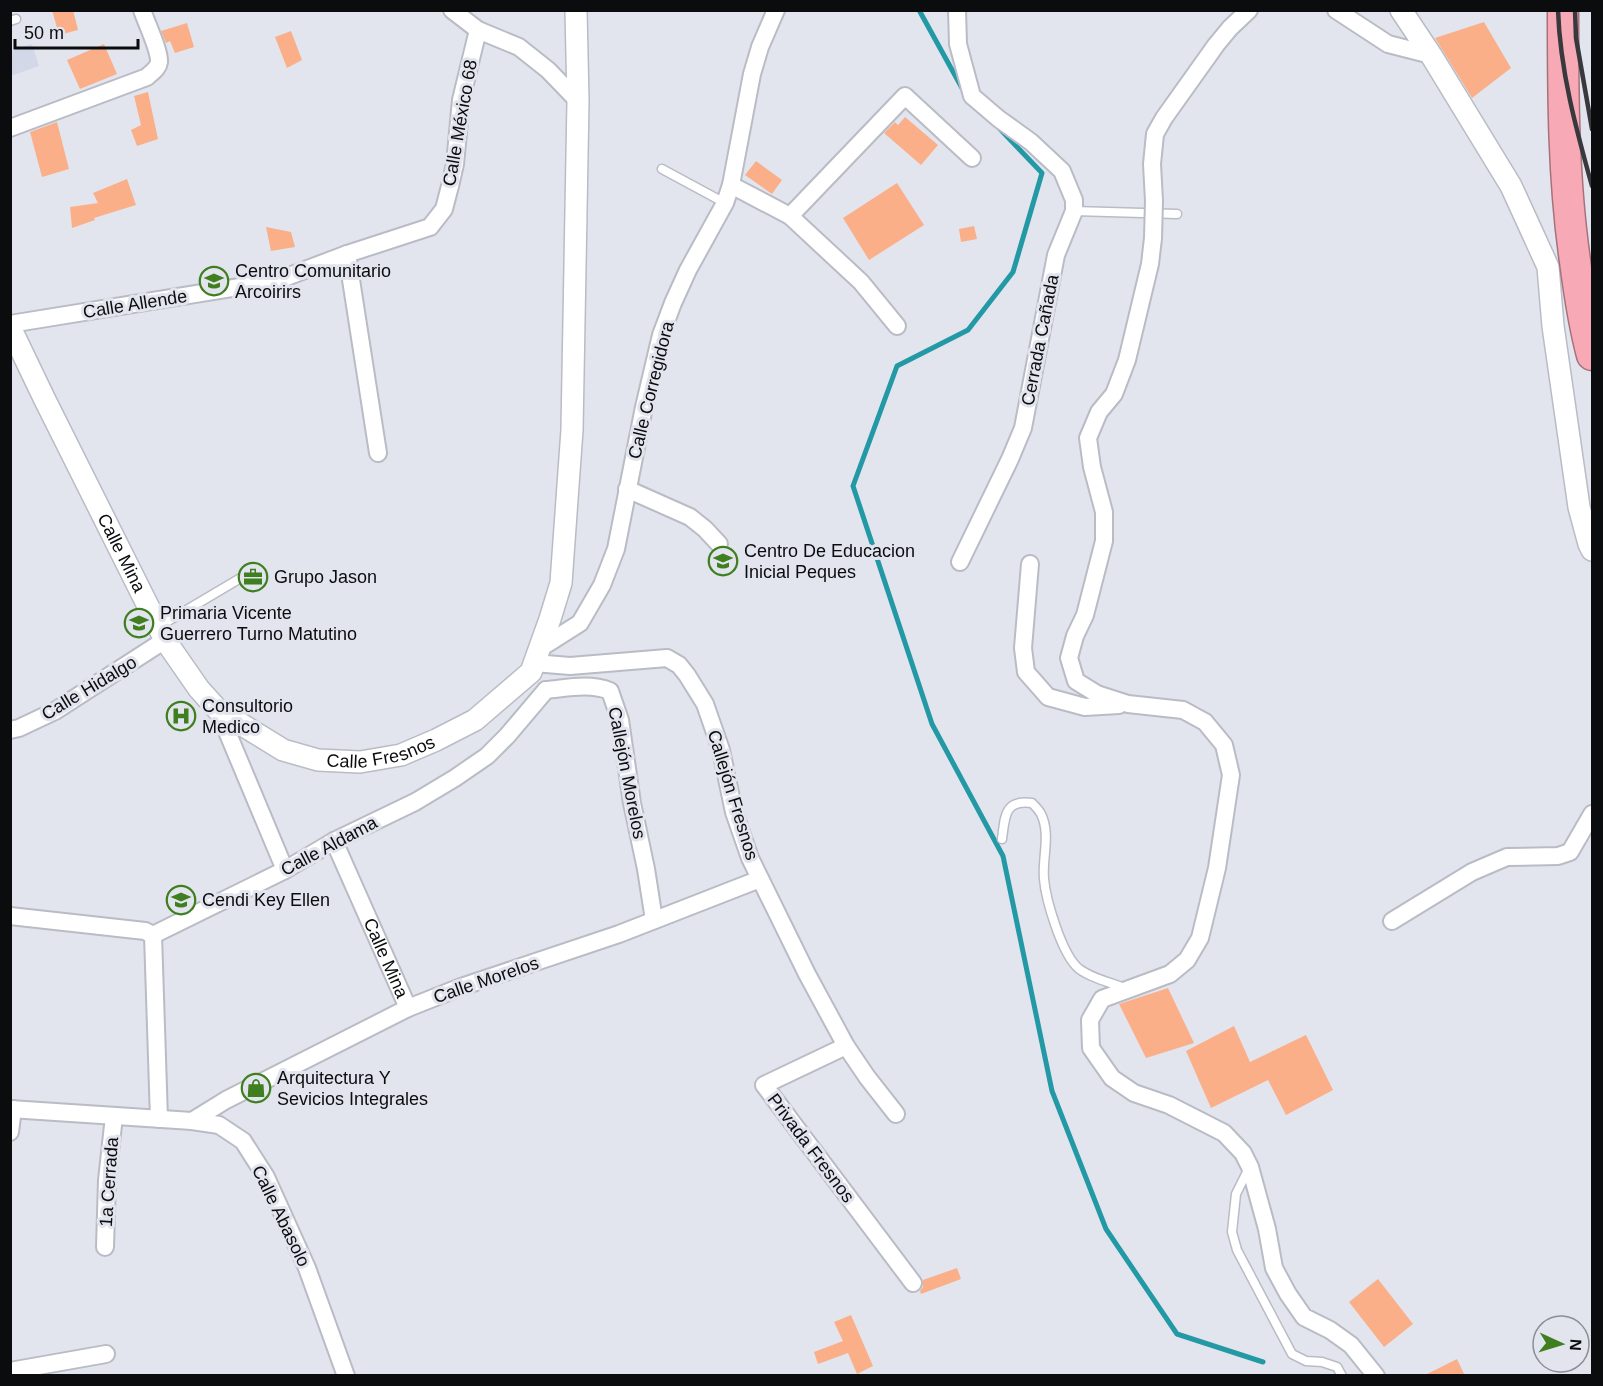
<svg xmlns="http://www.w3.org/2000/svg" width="1603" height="1386" viewBox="0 0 1603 1386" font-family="Arial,sans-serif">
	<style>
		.built { fill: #d3d8e8 }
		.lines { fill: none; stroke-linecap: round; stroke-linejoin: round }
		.stream { stroke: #2399a5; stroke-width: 5 }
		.building { fill: #fbaf88 }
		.service-casing { stroke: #b9bcc5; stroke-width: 11 }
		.minor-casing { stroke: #b9bcc5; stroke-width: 20 }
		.tertiary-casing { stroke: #b9bcc5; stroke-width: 24 }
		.motorway-casing { stroke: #a5727b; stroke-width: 33 }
		.service { stroke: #fff; stroke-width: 8 }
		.minor { stroke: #fff; stroke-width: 16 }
		.tertiary { stroke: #fff; stroke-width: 21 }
		.motorway { stroke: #f8a9b6; stroke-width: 30 }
		.rail { stroke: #38393d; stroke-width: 4.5 }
		.minor-bridge-casing { stroke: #b9bcc5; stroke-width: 20; stroke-linecap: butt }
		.minor-bridge { stroke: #fff; stroke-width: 16 }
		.labels { text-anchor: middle; stroke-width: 6; stroke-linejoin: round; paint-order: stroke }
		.street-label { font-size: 18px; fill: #0b0c0e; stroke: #e2e5ee }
		.poi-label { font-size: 18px; fill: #0b0c0e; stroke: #e2e5ee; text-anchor: start }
	</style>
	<rect width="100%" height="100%" fill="#e2e5ee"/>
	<path class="built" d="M32,44l7,22 -28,10v-25z"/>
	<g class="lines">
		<path class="stream" d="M919,10l43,78
			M999,128l43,45 -29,99 -45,58 -71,36 -44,120 79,238 71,132 49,235 54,138 71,105 86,28"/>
	</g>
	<path class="building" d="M52,10h21l5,20 -19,5z
		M1484,22l27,46 -39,30 -37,-60z
		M187,23l7,24 -19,6 -5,-12 -4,2 -5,-12z
		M291,31l11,29 -15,8 -12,-31z
		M104,44l13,30 -37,15 -13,-29z
		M148,92l10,47 -21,7 -6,-16 10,-5 -7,-29z
		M905,117l33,28 -17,20 -37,-32 11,-11 3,3z
		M57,122l12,47 -27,8 -12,-45z
		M756,161l26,19 -10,14 -27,-19z
		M127,179l9,26 -42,13 1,2 -23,8 -2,-21 28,-4 -5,-10z
		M897,183l27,42 -55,35 -26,-42z
		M974,226l3,13 -16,3 -2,-13z
		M266,227l25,5 4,15 -24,4z
		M1168,988l26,55 -48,15 -27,-54z
		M1234,1026l16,36 56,-27 27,55 -47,25 -18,-35 -57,28 -25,-57z
		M957,1268l4,11 -40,15 -1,-3 3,-4v-7z
		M1378,1279l35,45 -29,23 -35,-45z
		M851,1315l22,51 -16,8 -9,-21 -30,11 -4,-12 29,-11 -9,-19z
		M1457,1359l8,17h-42z"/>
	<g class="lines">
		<g class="service-casing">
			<path id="service" d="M10,21l6,-2
				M662,169l63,34
				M1074,211l103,3
				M158,627l86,-51
				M1002,839c3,-22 2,-40 30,-36 3,3 7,7 9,11 10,20 1,44 3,65 2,22 17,71 32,87 10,11 37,17 51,23
				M1249,1168l-13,26 -4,38 5,18 55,104 14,7 16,1 15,5 5,9"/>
		</g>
		<g class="minor-casing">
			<g id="minor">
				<path d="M452,10l26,20 41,17 29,23 30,31"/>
				<path d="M957,10l1,34 14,52 27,23 32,23 31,29 12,29v11l-18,44 -33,173 -13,31 -50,103"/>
				<path d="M1336,10l52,34 43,11"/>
				<path d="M10,128l137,-51c5,-5 11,-8 12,-15 1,-11 -13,-40 -17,-52"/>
				<path d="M731,185l59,31 71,66 36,44"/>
				<path d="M1154,201l-2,-37 3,-30 9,-16 52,-73 14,-17 19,-18"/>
				<path d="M790,216l115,-120 67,62"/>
				<path d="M1153,238l-3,26 -23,96 -13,34 -15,18 -11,26 4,29 12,45v29l-19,74 -10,21 -6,22 7,23 21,13 31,10 55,6 22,12 19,23 7,30 -14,93 -17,70 -13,22 -17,14 -68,25 -12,21 1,28 21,30 22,15 35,12 55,28 19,20 7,14 17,62 7,39 14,26 16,23 26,13 21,15 25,31"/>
				<path d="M347,254l31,199"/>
				<path d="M10,324l266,-43 71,-27 83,-27 14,-18 6,-23 5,-22 6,-64 17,-70"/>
				<path d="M627,489l63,28 15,12 14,15"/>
				<path d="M1030,564l-7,84 3,24 22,25 37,10 34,-2"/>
				<path d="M539,649l41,-26 22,-38 14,-36 28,-142 17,-72 12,-32 15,-33 37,-67 6,-18 21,-111 8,-27 16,-37"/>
				<path d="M534,663l36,3 97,-8 12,7 8,10 18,29 16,46 13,62 16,46 57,116 39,72 21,31 29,37"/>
				<path d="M546,690c22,-2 43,-7 64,1l10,29 12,83 14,66 8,51"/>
				<path d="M218,710l67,160"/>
				<path d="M10,730l9,-2 36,-17 110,-71"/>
				<path id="s1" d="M334,841l74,167"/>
				<path d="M10,916l135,15 8,4 132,-65 49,-29 81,-39 40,-24 32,-22 20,-20 39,-46"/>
				<path d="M1392,921l80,-49 35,-15 51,-1 12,-4 22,-38"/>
				<path d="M153,935l6,184"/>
				<path d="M846,1046l-82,39 149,198"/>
				<path d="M10,1109l182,12 27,4 24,16 23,36 41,91 39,108"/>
				<path d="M192,1121l34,-21 182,-92 53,-21 158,-53 141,-55"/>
				<path d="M10,1132l3,-23"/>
				<path d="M105,1247l2,-67 7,-64"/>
				<path d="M10,1371l96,-17"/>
			</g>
		</g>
		<g class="tertiary-casing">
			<g id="tertiary">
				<path d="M1401,10l30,45 80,131 37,81 5,59 26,181 10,37 3,6"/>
				<path id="s2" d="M10,327l34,71 121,242 34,49 19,21 65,40 35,10 42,2 41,-7 35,-15 39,-20 56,-48 19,-53 11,-36 11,-153 6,-329 -2,-91"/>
			</g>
		</g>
		<g class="motorway-casing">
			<path id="motorway" d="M1563,10c0,84 0,168 12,251 4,31 9,64 17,94"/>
		</g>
		<use href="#service" class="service"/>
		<use href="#minor" class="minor"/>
		<use href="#tertiary" class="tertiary"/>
		<use href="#motorway" class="motorway"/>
		<path class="rail" d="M1558,10c2,60 18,119 34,176
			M1575,10l1,28 16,91"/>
		<g class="minor-bridge-casing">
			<path id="minor-bridge" d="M1153,238l1,-37"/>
		</g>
		<use href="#minor-bridge" class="minor-bridge"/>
	</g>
	<defs>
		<g id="school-ring" transform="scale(1.5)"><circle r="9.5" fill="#e2e5ee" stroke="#3f7f20" stroke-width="1.5"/><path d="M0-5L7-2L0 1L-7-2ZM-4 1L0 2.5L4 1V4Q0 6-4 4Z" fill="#3f7f20"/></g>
		<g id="office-ring" transform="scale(1.5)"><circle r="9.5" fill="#e2e5ee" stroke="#3f7f20" stroke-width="1.5"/><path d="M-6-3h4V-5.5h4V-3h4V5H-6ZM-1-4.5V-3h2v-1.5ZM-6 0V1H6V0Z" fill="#3f7f20"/></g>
		<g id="hospital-ring" transform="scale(1.5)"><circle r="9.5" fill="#e2e5ee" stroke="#3f7f20" stroke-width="1.5"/><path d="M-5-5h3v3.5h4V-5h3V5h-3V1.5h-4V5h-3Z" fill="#3f7f20"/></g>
		<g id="shop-ring" transform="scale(1.5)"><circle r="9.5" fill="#e2e5ee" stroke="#3f7f20" stroke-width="1.5"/><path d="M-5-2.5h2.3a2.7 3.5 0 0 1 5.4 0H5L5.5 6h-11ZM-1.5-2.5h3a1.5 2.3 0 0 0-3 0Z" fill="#3f7f20"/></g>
	</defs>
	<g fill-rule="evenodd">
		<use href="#school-ring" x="214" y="281"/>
		<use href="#school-ring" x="723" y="561"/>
		<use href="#office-ring" x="253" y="577"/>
		<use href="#school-ring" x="139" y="623"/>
		<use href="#hospital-ring" x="181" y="716"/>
		<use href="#school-ring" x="181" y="900"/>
		<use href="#shop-ring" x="256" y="1088"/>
	</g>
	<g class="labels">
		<g class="street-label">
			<text transform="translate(460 123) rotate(-80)" y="6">Calle México 68</text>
			<text transform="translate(135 304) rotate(-9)" y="6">Calle Allende</text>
			<text transform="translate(1040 340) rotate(-79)" y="6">Cerrada Cañada</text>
			<text transform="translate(651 390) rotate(-76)" y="6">Calle Corregidora</text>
			<text dy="6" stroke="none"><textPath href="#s2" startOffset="252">Calle Mina</textPath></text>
			<text transform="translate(89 688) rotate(-31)" y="6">Calle Hidalgo</text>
			<text dy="6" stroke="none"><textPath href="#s2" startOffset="614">Calle Fresnos</textPath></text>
			<text transform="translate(627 773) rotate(79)" y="6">Callejón Morelos</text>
			<text transform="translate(733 795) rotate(73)" y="6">Callejón Fresnos</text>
			<text transform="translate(329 846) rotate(-28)" y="6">Calle Aldama</text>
			<text dy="6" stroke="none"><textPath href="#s1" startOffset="128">Calle Mina</textPath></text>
			<text transform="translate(486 980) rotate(-19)" y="6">Calle Morelos</text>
			<text transform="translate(811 1148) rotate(53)" y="6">Privada Fresnos</text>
			<text transform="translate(109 1182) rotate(-86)" y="6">1a Cerrada</text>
			<text transform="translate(281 1216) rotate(64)" y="6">Calle Abasolo</text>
		</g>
		<g class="poi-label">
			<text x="235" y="277">Centro Comunitario<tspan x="235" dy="21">Arcoirirs</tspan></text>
			<text x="744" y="557">Centro De Educacion<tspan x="744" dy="21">Inicial Peques</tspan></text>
			<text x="274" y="583">Grupo Jason</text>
			<text x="160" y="619">Primaria Vicente<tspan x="160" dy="21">Guerrero Turno Matutino</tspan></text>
			<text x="202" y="712">Consultorio<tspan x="202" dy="21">Medico</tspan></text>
			<text x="202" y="906">Cendi Key Ellen</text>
			<text x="277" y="1084">Arquitectura Y<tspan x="277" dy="21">Sevicios Integrales</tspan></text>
		</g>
	</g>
	<rect width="1603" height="1386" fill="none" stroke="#0b0c0e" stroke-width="24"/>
	<g transform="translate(1561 1344) rotate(94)"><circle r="28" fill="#e2e5ee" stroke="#8c8e94" stroke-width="1.5"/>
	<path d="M0-4.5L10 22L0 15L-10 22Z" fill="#3f7f20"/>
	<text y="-9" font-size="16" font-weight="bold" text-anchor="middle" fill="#0b0c0e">N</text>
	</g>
	<path d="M15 39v9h123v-9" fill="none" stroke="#0b0c0e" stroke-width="3"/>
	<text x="24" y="39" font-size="18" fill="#0b0c0e" stroke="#e2e5ee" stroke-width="4.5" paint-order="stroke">50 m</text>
</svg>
